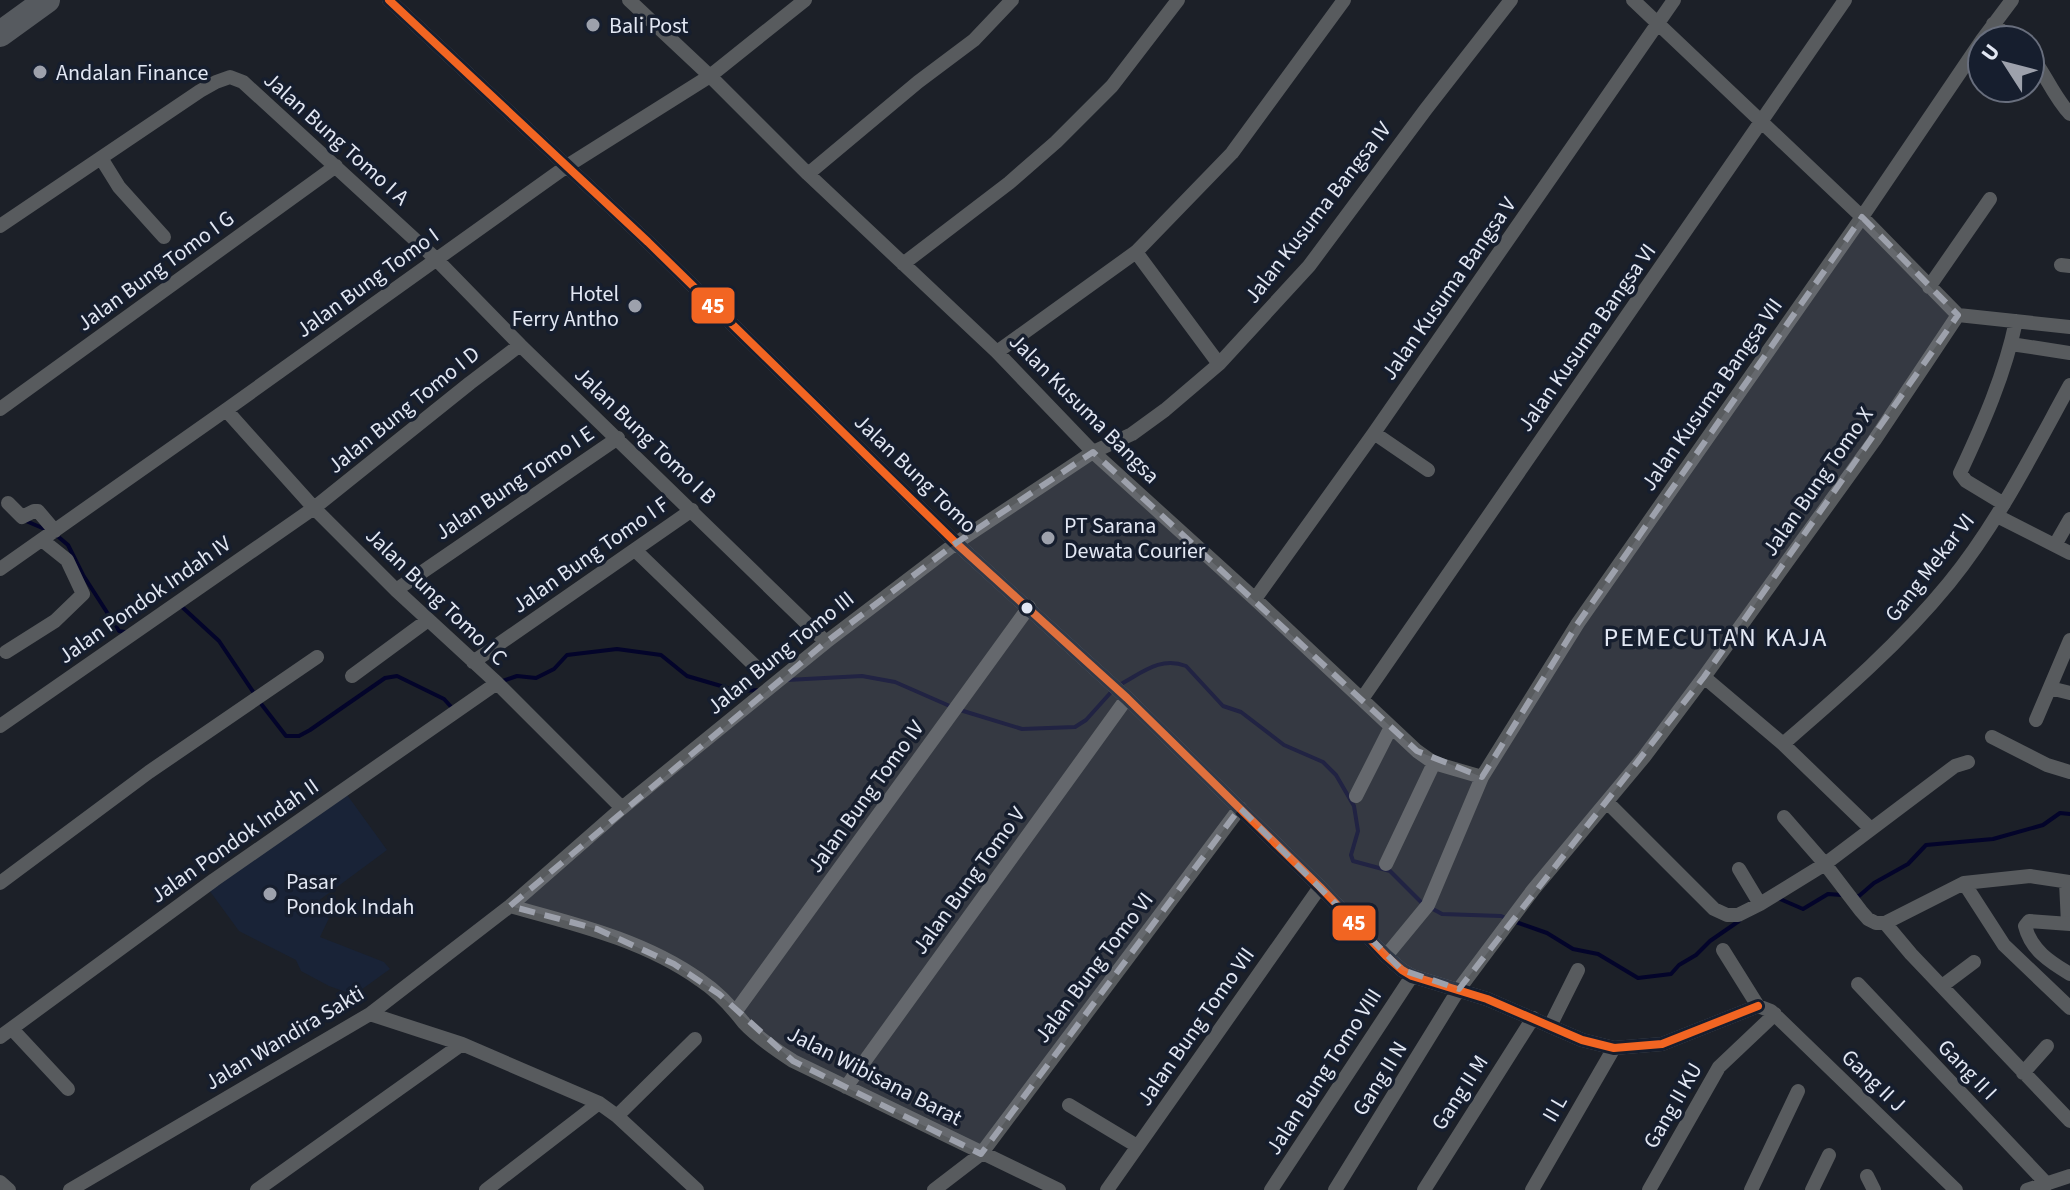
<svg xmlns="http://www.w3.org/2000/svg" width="2070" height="1190" viewBox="0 0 2070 1190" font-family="'Source Sans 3',sans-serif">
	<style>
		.built { fill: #192337 }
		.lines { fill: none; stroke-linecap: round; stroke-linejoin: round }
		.stream { stroke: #03042a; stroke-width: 4 }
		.street { stroke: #585b5e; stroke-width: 14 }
		.highway { stroke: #565a5f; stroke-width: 26 }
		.bus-1-casing { stroke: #161e2e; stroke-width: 14 }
		.bus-1 { stroke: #f26522; stroke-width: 8 }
		.marked { fill: #9da1ac; fill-opacity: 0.2; stroke: #9da1ac; stroke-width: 6; stroke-dasharray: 16 10; stroke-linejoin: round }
		.poi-dot { fill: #9da1ac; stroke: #161e2e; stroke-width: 3 }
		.bus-dot { fill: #e2e7f3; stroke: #161e2e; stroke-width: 3 }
		.labels { text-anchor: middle; stroke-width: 7; stroke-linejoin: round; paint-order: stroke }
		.poi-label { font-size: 22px; fill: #e2e7f3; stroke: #161e2e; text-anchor: start }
		.street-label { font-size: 22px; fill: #e2e7f3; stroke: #161e2e }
		.quarter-label { font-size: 26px; letter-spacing: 2px; fill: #e2e7f3; stroke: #161e2e }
		.line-badge { stroke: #161e2e; stroke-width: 3 }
		.badge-label { font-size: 22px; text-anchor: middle; font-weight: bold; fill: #fff }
	</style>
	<rect width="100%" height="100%" fill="#1c2028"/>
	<path class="built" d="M345,792l42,58 -81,60 23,8 -9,19 64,25 6,7 -36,26 -25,-9 -28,-15 -5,-11 -57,-29 -30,-41z"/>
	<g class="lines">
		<path class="stream" d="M26,521l21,9
			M55,534l13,11 15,30 36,56 6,1
			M181,606l38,35 43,64 24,31h13l11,-6 75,-52 12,-2 47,23 10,11
			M787,680l75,-4 33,6 57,25
			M500,682l17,-6 19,2 18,-9 13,-14 50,-6 44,6 26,21 51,15 22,-1
			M1119,685c23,-12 41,-29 67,-19l37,40 18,6 43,33 39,17 13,13 18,31 4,25 -7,24 2,6 37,10 33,33
			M960,710l62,19 53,-2 11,-7 27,-30
			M1854,896h5l15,-13 34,-19 18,-19 67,-6 50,-14 17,-12 10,1
			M1777,899h3l23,10 25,-15 14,1
			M1431,908l11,6 59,2 7,3
			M1516,922l31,11 26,16 25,5 40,24 33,-4 8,-9 17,-10 14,-14 29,-20"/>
		<path class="street" d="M389,0l259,242 308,301 171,155 193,189 66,69 16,14 10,6 75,23 95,41 32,8 48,-4 96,-38
			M629,0l81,76 98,98 189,178 96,100 162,147 162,152 17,12 48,14
			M1633,0l229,217 96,98
			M1993,24l21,16
			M1982,40l30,-40
			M2030,54c15,19 23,42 40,60
			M101,158l18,29 45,50
			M808,174l110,-92 56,-42 38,-40
			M0,226l200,-135 16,-9 14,-5 13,5 193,177 84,86 306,297
			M1136,252l83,112
			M903,264l106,-81 47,-41 56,-56 66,-86
			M2061,265l9,1
			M1929,287l61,-88
			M1958,315l112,12
			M2011,344l59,9
			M997,352l139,-100 96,-99 112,-153
			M0,409l336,-243
			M226,410l88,98 82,82 101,93 125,125
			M1374,433l54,37
			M8,503l14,14 12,-6h4l17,20
			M2004,504l-38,-23 -6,-8c23,-49 45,-99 56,-152
			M1997,516l73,37
			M2055,545l15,-26
			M635,550l119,115
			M0,569l226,-159 341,-244 143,-90 95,-76
			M396,590l222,-152
			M1255,599l119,-166 300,-433
			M6,652l49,-31 28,-27 -16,-34 -25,-20
			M473,662l219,-152
			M352,676l76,-56
			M1704,677l79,67 88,85
			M2050,688l20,5
			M1362,699l483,-699
			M2036,720l34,-80
			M0,726l314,-218 156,-125 50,-38
			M1992,737l55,28 23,7
			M1783,744c59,-51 117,-101 166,-161 49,-60 84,-131 121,-198
			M1356,796l35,-69
			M1607,802l107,107 13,6h11l22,-11 65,-40 130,-98 13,-4
			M1784,817l41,47 36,47 7,8 8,4h9l79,-40 66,-7 40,6
			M1386,864l48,-101
			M1739,869l21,35
			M2066,882l2,42
			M0,883l149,-111 168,-115
			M1964,883l40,62 66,63
			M510,906c65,18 134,34 190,74 18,12 31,26 44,43 14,15 32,27 49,38l266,129
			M1885,923l26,31 159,167
			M2070,924l-41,-3 -4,5c6,24 25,36 45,48
			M1723,950l35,56
			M1386,956l42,-51 54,-128 96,-154 284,-406 120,-177
			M1858,984l189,200
			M1942,986l32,-24
			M1758,1006l13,5 185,179
			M736,1011l293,-404
			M370,1014l92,30 137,59 18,13 80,74
			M1550,1026l28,-56
			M12,1029l56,60
			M0,1037l214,-157 283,-197
			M2023,1073l24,-27
			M846,1087l281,-389
			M1069,1105l68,41
			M617,1116l78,-77
			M1867,1176l7,14
			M0,1182l9,8
			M70,1190l300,-176 140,-108 112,-98 204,-166 130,-99 137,-91 39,-18 33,-24 54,-46 90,-98 117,-157 85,-109
			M257,1190l205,-146
			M486,1190l113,-87
			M934,1190l47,-36 259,-346
			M1107,1190l213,-303
			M1271,1190l141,-214
			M1335,1190l124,-201 74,-99 111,-133 60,-80 170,-236 84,-126
			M1424,1190l109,-172
			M1532,1190l82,-142
			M1649,1190l70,-123 56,-53
			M1751,1190l47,-99
			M1812,1190l17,-35
			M2027,1190l43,-14"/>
		<path class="highway" d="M0,34l47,-34"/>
		<g class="bus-1-casing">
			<path id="bus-1" d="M389,0l259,242 308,301 171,155 193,189 66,69 16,14 10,6 75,23 95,41 32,8 48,-4 96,-38"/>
		</g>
		<use href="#bus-1" class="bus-1"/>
	</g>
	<path class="marked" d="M1862,217l96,98 -254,362 -245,312 -57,-19 -162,-162 -259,346 -188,-93 -74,-67 -45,-30 -77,-35 -87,-23 316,-264 130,-99 137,-91 324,299 65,26 96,-154z"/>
	<g class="poi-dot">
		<circle cx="593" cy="25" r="8"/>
		<circle cx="40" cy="72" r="8"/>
		<circle cx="635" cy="306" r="8"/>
		<circle cx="1048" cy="538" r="8"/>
		<circle cx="270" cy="894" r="8"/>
	</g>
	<circle class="bus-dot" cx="1027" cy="608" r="7"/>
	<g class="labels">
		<g class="poi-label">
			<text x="609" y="33">Bali Post</text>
			<text x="56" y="80">Andalan Finance</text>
			<text x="619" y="301" text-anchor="end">Hotel<tspan x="619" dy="25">Ferry Antho</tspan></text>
			<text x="1064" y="533">PT Sarana<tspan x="1064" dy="25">Dewata Courier</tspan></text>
			<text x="286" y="889">Pasar<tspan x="286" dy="25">Pondok Indah</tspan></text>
		</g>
		<g class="street-label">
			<text transform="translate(337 138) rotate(42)" y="8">Jalan Bung Tomo I A</text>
			<text transform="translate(1317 212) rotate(-52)" y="8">Jalan Kusuma Bangsa IV</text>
			<text transform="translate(155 270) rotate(-36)" y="8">Jalan Bung Tomo I G</text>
			<text transform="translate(367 282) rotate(-36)" y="8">Jalan Bung Tomo I</text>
			<text transform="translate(1448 288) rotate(-55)" y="8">Jalan Kusuma Bangsa V</text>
			<text transform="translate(1586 337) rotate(-55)" y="8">Jalan Kusuma Bangsa VI</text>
			<text transform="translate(1711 394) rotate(-55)" y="8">Jalan Kusuma Bangsa VII</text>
			<text transform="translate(1085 408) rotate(45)" y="8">Jalan Kusuma Bangsa</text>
			<text transform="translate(403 409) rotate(-39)" y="8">Jalan Bung Tomo I D</text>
			<text transform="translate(646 435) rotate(44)" y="8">Jalan Bung Tomo I B</text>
			<text transform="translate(916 473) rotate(44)" y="8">Jalan Bung Tomo</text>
			<text transform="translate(1817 481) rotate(-55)" y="8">Jalan Bung Tomo X</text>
			<text transform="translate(514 482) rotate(-34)" y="8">Jalan Bung Tomo I E</text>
			<text transform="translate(590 554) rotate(-35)" y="8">Jalan Bung Tomo I F</text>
			<text transform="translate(1929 567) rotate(-52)" y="8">Gang Mekar VI</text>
			<text transform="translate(437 596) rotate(44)" y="8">Jalan Bung Tomo I C</text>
			<text transform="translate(144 599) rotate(-35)" y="8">Jalan Pondok Indah IV</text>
			<text transform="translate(780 652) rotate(-39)" y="8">Jalan Bung Tomo III</text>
			<text transform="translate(865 796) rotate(-54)" y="8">Jalan Bung Tomo IV</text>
			<text transform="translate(234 840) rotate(-35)" y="8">Jalan Pondok Indah II</text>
			<text transform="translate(968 880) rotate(-54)" y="8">Jalan Bung Tomo V</text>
			<text transform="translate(1093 967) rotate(-53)" y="8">Jalan Bung Tomo VI</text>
			<text transform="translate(1195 1026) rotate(-55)" y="8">Jalan Bung Tomo VII</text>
			<text transform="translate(284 1037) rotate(-31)" y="8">Jalan Wandira Sakti</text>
			<text transform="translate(1968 1069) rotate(46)" y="8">Gang II I</text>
			<text transform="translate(1323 1071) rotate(-57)" y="8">Jalan Bung Tomo VIII</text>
			<text transform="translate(875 1075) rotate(27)" y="8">Jalan Wibisana Barat</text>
			<text transform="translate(1379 1078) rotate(-58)" y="8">Gang II N</text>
			<text transform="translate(1874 1080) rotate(44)" y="8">Gang II J</text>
			<text transform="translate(1459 1092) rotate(-57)" y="8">Gang II M</text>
			<text transform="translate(1672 1105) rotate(-60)" y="8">Gang II KU</text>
			<text transform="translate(1554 1108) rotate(-60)" y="8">II L</text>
		</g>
		<g class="quarter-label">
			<text x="1716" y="646">PEMECUTAN KAJA</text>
		</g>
	</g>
	<g class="line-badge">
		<rect x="690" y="286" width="46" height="39" rx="8" fill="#f26522"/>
		<rect x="1331" y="904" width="46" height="38" rx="8" fill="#f26522"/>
	</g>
	<g class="badge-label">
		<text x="713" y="313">45</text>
		<text x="1354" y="930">45</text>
	</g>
	<g transform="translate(2006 64) rotate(306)"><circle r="38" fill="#161e2e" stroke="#686e7d" stroke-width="2"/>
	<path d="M0-6L14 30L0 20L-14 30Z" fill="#9da1ac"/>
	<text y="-12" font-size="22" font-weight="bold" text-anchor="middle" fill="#e2e7f3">U</text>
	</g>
</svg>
